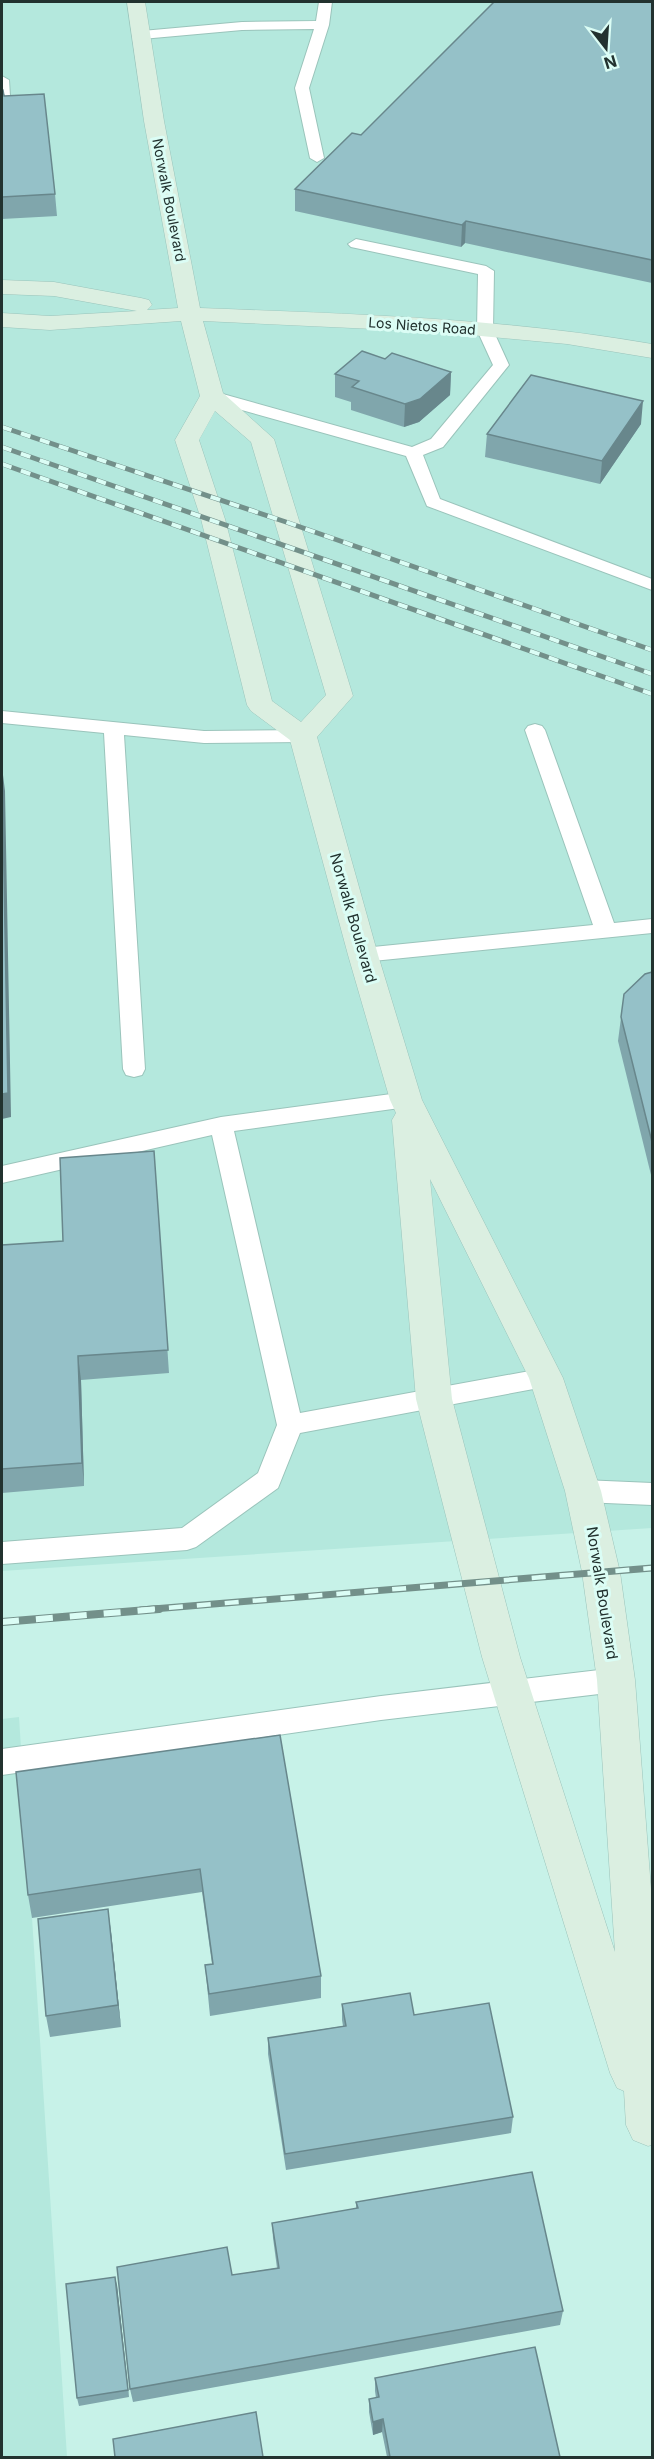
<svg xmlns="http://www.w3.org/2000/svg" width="654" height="2459" viewBox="0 0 654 2459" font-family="Inter,sans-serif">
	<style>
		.built { fill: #b4e8dd }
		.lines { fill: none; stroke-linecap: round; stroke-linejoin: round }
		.lane-casing { stroke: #9ac4bb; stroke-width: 2 }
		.secondary-casing { stroke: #9ac4bb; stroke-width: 1 }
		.lane { fill: #fff; fill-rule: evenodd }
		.secondary { fill: #dbefe1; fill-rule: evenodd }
		.rail-far2-casing { stroke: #73908a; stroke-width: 5 }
		.rail-far1-casing { stroke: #73908a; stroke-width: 7 }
		.rail-casing { stroke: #73908a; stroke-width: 8 }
		.rail-far2 { stroke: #dbfdf5; stroke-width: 4; stroke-dasharray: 10; stroke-linecap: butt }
		.rail-far1 { stroke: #dbfdf5; stroke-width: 4.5; stroke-dasharray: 14; stroke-linecap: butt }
		.rail { stroke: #dbfdf5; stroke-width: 6; stroke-dasharray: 17; stroke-linecap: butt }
		.wall { fill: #80a6ac }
		.shaded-wall { fill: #68878c }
		.building { fill: #95c1c8; stroke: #68878c; stroke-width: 1.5 }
		.labels { text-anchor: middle; stroke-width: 6; stroke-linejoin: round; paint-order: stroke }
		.far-street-label { font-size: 14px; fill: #22322f; stroke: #dbfdf5 }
		.street-label { font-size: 15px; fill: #22322f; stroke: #dbfdf5 }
	</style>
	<rect width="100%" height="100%" fill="#c7f2e8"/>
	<path class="built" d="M2,2h650v1526l-650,43z
		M19,1717l48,740h-65v-738z"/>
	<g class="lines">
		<g class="lane-casing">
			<path id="lane" d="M319,2h13l-3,23 -20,63 15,70 -7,4 -7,-4 -15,-70 19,-59 -72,1 -100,9 -7,-4 7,-4 100,-9 74,-1z
				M2,76l7,4 1,16 -7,4z
				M356,239l130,27 8,5 -1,59 16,35 -66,82 -20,8 17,44 212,80v11l-225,-84 -21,-50 -200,-56 -2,-4 8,-5 200,56 19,-8 62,-74 -16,-35 1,-56 -127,-27 -3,-3z
				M2,711l202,20 99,-1 7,2 3,4 -3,4 -7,2 -99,1 -80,-8 21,334 -3,6 -8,2 -8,-2 -3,-6 -19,-336 -102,-10z
				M535,724l7,2 3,4 69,193 38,-4v14l-289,29 -8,-2 -3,-5 3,-5 8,-2 230,-23 -68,-195 3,-4z
				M406,1092l8,2 3,6 -3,6 -180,25 66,282 246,-45 9,3 4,7 -4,7 -255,48 -22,55 -82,59 -9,3 -185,14v-22l180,-14 76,-55 19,-48 -65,-290 -210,48v-17l219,-49z
				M583,1480l69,3v22l-69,-3 -9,-3 -4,-8 4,-8z
				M616,1668l10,3 4,9 -4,9 -10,3 -235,28 -379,55v-26l379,-53z"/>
		</g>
		<g class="secondary-casing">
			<path id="secondary" d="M127,2h18l19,119 36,187c151,6 303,10 452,36v14l-85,-14 -128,-12 -236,-11 20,72 51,46 79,257 -36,41 61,218 44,145 141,278 38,113 19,81 15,108 17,222v243l-4,1 -15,-6 -7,-15 -2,-34 -7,-3 -7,-15 -128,-416 -66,-258 -24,-279 4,-7 -6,-13 -42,-145 -58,-215 -39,-29 -4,-6 -46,-186 -26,-79 25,-44 -19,-75 -131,9 -48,-3v-14l48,3 87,-5 -83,-15 -52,-2v-14l52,2 87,16 8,2 3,5 -5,5 31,-2 -34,-187zM215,411l36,31 75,253 -25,27 -29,-21 -47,-182 -26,-79zM430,1179l99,199 36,113 17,81 15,108 18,272 -95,-295 -68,-258z"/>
		</g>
		<use href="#lane" class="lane"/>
		<use href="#secondary" class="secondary"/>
		<g class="rail-far2-casing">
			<path id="rail-far2" d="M2,427l284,95 366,128
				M2,447l650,227
				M2,464l650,230"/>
		</g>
		<g class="rail-far1-casing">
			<path id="rail-far1" d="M141,1610l511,-42"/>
		</g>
		<g class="rail-casing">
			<path id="rail" d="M2,1622l157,-13"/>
		</g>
		<use href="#rail-far2" class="rail-far2"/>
		<use href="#rail-far1" class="rail-far1"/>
		<use href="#rail" class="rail"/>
	</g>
	<path class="wall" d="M652,2v281l-187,-40 -4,4 -166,-36v-22l66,-54z
		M2,90l53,104 2,22 -55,3z
		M385,359l66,13 -1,23 -31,27 -15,5 -53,-17v-8l-16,-5v-23z
		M641,424l-41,60 -115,-27 2,-23z
		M652,972v207l-34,-138 6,-47z
		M154,1151l15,222 -88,7 3,106 -82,7v-248l61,-4z
		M280,1735l41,241v22l-111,18 -5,-51 7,-1 -10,-72 -170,26 -4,-23z
		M111,1932l10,95 -71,10 -4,-21z
		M342,2004l72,11 99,102 -2,16 -225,37 -18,-116v-16l75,-12 -1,-6z
		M356,2202l207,109 -3,14 -427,77 -3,-13 102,-114 45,-7 -4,-30 -1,-15 84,-14z
		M117,2285l12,112 -50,9 -2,-8z
		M375,2378l185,79h-173l-5,-25 -9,3 -4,-23v-13l7,-1 -1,-7z"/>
	<path class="shaded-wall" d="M466,221l-1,22 -4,4 1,-22z
		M451,372l-1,23 -31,27 -15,5 1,-23z
		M643,401l-2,23 -41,60 2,-23z
		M2,767l3,24 6,326 -9,2z
		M78,1356l3,24 3,106 -2,-23z
		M108,1909l3,23 10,95 -3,-22z
		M115,2277l2,8 12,112 -1,-7z
		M383,2419l-1,13 -9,3v-13z"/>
	<path class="building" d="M494,2h158v258l-186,-39 -4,4 -167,-36 57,-56 9,2z
		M2,90h1l1,6 40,-2 11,100 -53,3z
		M362,351l23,8 7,-6 59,19 -31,27 -15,5 -53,-17 7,-6 -24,-7z
		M531,375l112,26 -41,60 -115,-27z
		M2,767l6,326 -6,1z
		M652,972v170l-31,-125 3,-23 21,-20z
		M154,1151l14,199 -90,6 4,107 -80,6v-224l61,-4 -3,-83z
		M280,1735l41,241 -112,18 -4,-29 8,-1 -13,-95 -172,26 -12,-123z
		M108,1909l10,96 -72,11 -8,-97z
		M410,1993l4,22 75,-12 24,114 -228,37 -17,-116 78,-12 -4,-22z
		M532,2172l31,139 -433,78 -13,-122 110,-20 5,28 47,-7 -7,-45 86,-15 -2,-6z
		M115,2277l13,113 -51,8 -11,-114z
		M535,2347l25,110h-170l-7,-38 -10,3 -4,-23 10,-2 -4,-19z
		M256,2412l7,45h-148l-2,-18z"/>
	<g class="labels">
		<g class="far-street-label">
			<text transform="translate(169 200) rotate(79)" y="5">Norwalk Boulevard</text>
			<text transform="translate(422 326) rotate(4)" y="5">Los Nietos Road</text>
		</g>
		<g class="street-label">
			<text transform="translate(353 918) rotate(74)" y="5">Norwalk Boulevard</text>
			<text transform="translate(602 1593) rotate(81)" y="5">Norwalk Boulevard</text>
		</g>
	</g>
	<rect width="654" height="2459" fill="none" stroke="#22322f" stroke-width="6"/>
	<g transform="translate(606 48) rotate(163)" stroke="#dbfdf5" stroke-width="4.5" paint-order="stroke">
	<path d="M0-4.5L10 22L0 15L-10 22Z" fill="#22322f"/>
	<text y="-9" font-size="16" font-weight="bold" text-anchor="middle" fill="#22322f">N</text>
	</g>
</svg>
